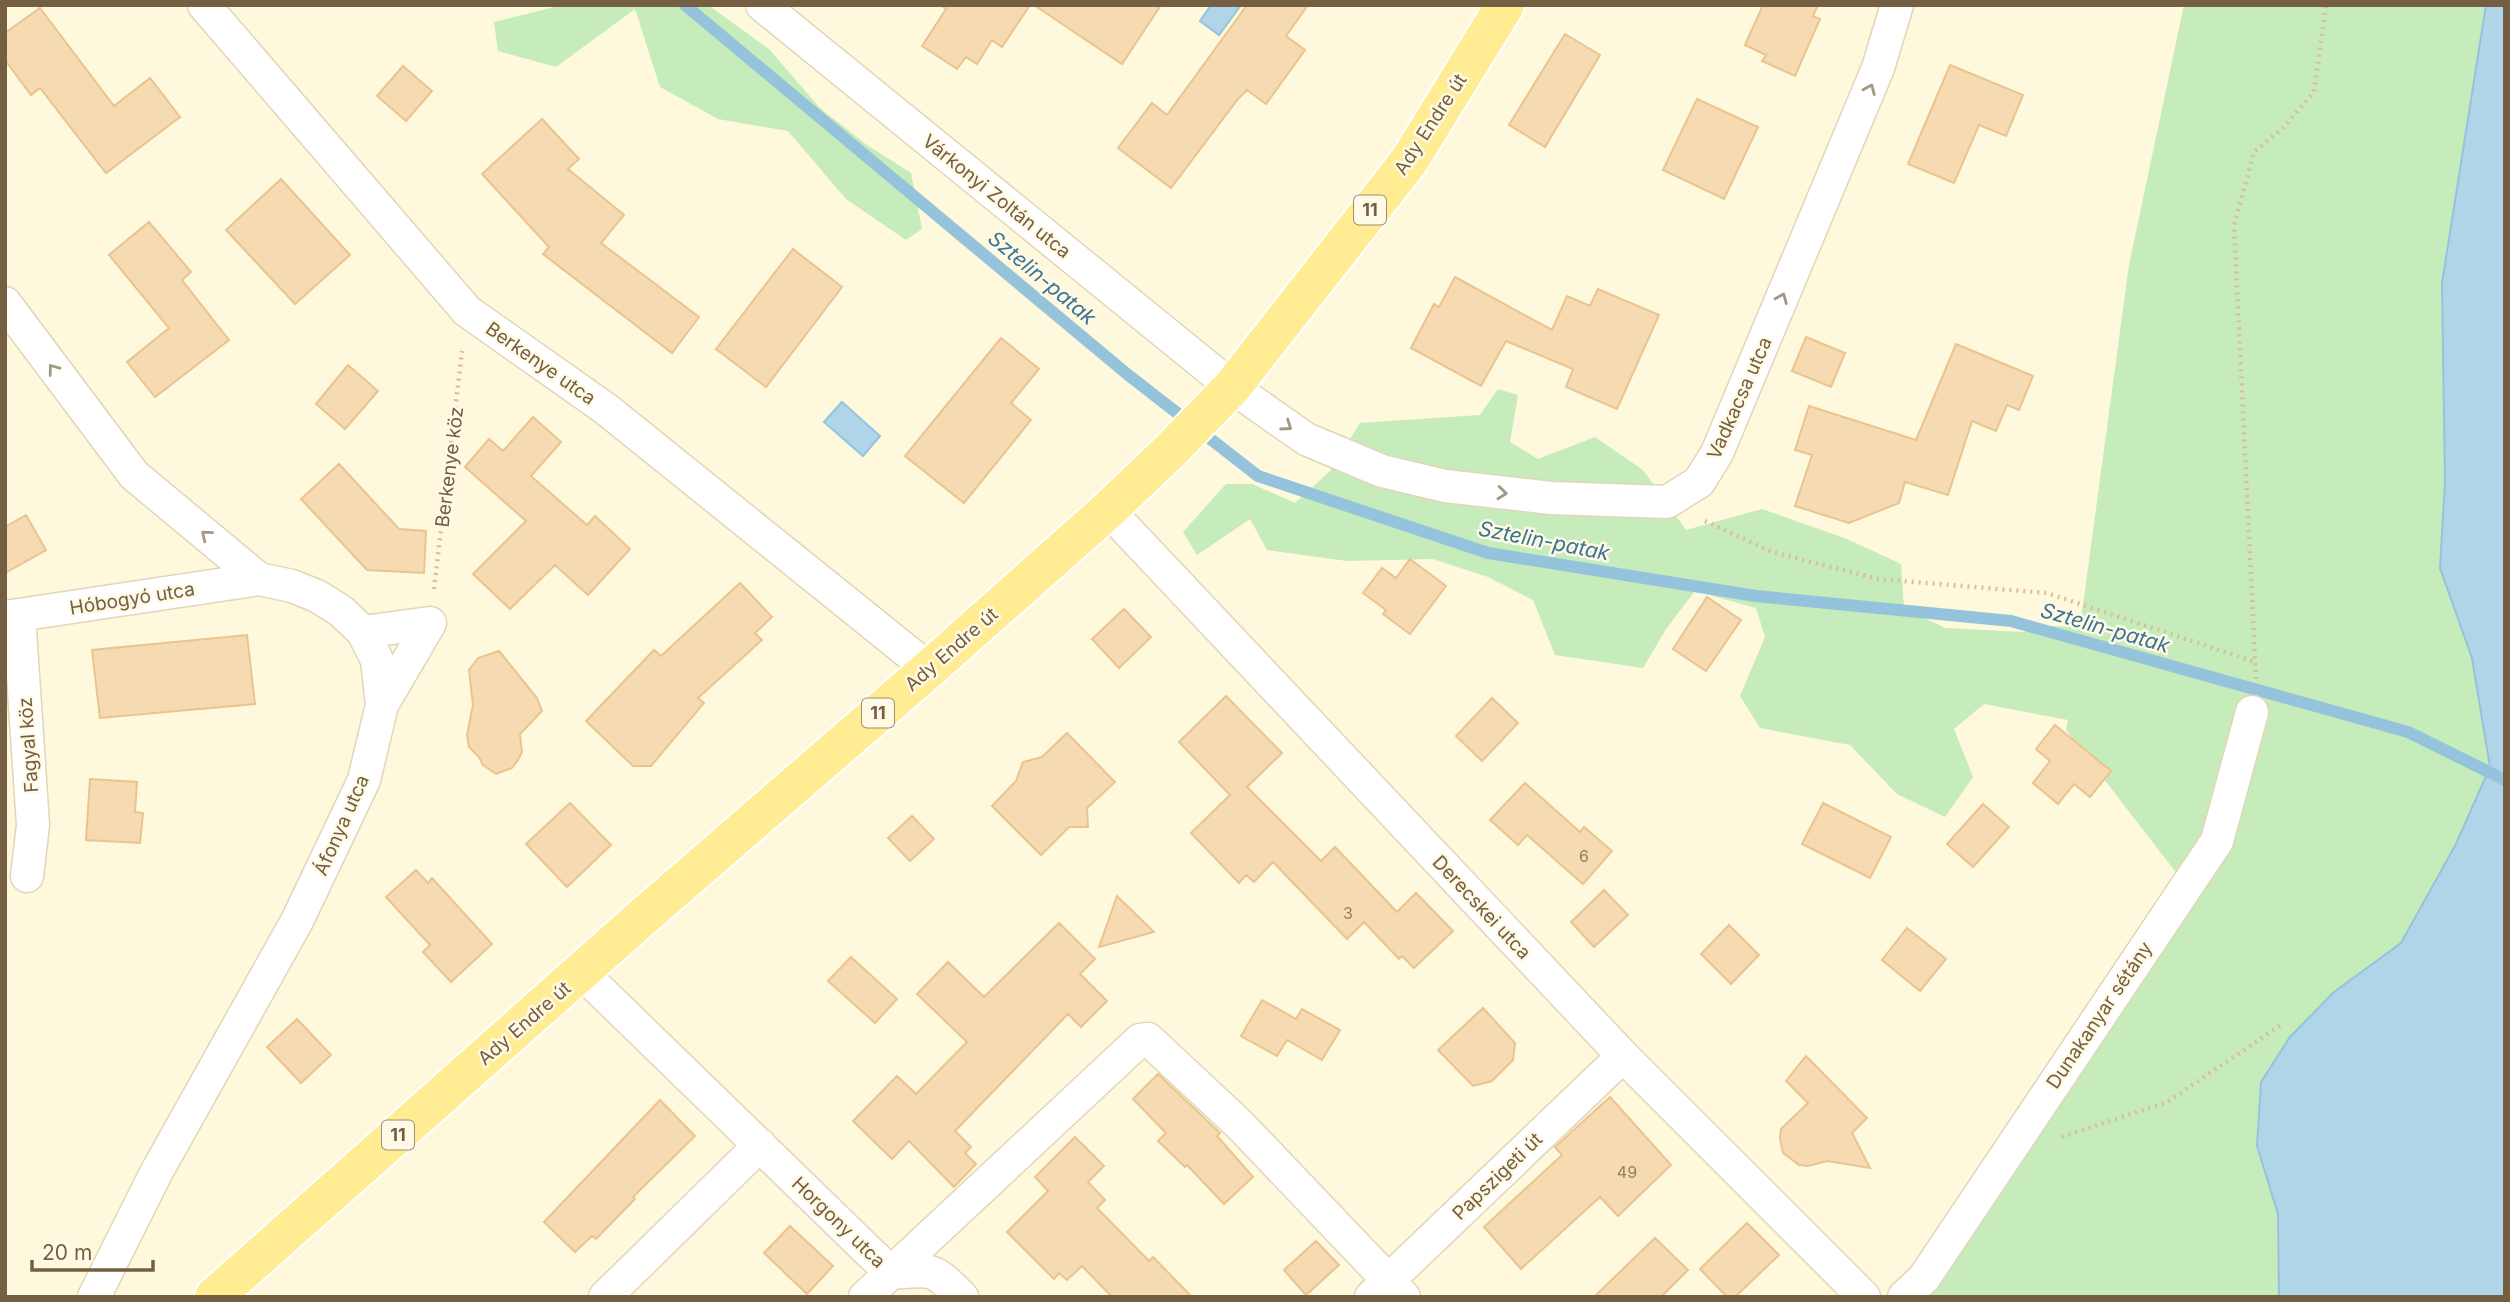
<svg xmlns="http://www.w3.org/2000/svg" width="2510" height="1302" viewBox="0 0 2510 1302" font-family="Inter,sans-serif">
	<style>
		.green { fill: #c5ecba }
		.water { fill: #b0d5e9; stroke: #95c3dc; stroke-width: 2 }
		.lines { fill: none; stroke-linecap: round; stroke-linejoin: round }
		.stream { stroke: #95c3dc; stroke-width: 12 }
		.building { fill: #f6dab1; stroke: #eac490; stroke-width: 2 }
		.street-casing { stroke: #e3d5b8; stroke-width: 35 }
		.primary-casing { stroke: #fff; stroke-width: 42 }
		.path { stroke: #dbbe95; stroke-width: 4.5; stroke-dasharray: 2 5; stroke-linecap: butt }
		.street { stroke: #fff; stroke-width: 32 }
		.primary { stroke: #ffec93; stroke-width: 38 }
		.oneway { stroke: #a59785 }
		.labels { text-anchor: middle; stroke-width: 5; stroke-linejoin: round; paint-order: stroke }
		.number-label { font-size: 16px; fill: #957e5e }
		.shield { fill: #fffae5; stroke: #9e8e74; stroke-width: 2 }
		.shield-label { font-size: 18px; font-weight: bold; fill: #755f43 }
		.street-label { font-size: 19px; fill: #755f43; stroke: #fffae5 }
		.water-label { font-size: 21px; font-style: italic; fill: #3d7493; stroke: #fffae5 }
	</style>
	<rect width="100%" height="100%" fill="#fef8dc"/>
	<path class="green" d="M562,5h146l61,44 51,59 47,37 44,28 11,56 -16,11 -60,-41 -58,-68 -70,-12 -58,-32 -25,-78 -79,58 -58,-16 -4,-29z
		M2184,5h302l-44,278 3,199 -5,86 32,90 18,109 -34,77 -55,99 -67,49 -77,154 21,68 1,83h-371l287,-400 -129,-167 2,-10 -84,-16 -30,25 19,48 -28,40 -48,-23 -47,-49 -90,-17 -20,-32 25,-59 -9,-29 -61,-17 -29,38 -23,39 -88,-13 -22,-55 -45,-23 -55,-18 -86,2 -80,-11 -17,-31 -53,36 -14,-23 43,-48h26l43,19 35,-32 30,-48 120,-8 18,-26 20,6 -8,47 28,17 57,-22 48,33 43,60 76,-21 85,30 54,25 3,44 41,20 78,4 29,-6 28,1 49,-362z"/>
	<path class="water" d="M1211,5h30l-22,30 -19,-14z
		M2486,5h19v1292h-226l-1,-83 -21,-68 4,-64 29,-45 44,-45 67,-49 55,-99 34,-77 -18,-109 -32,-90 5,-86 -3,-199z
		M842,402l38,34 -17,20 -39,-34z"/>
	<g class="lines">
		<path class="stream" d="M685,5l442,369 131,102 230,77 268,43 255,25 397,111 97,48"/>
	</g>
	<path class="building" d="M941,5h89l-28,42 -10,-7 -15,24 -11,-7 -9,12 -35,-23 24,-37z
		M1034,5h127l-39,59z
		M1247,5h61l-22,31 19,14 -39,54 -19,-14 -9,9 -67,89 -53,-40 34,-45 15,12z
		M1763,5h55l-5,11 7,3 -25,57 -33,-15 4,-6 -21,-10z
		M40,8l74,98 36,-28 30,39 -74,56 -66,-85 -9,7 -26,-35v-27z
		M1565,34l35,21 -55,92 -36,-22z
		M1950,65l73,30 -17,41 -27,-11 -25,58 -46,-19z
		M403,66l29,25 -26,30 -29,-25z
		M1697,99l61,28 -34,72 -61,-29z
		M542,119l37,40 -11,10 56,46 -23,28 98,74 -27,36 -129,-99 6,-7 -67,-73z
		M281,179l69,76 -55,49 -69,-74z
		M149,222l42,50 -9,8 47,60 -74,57 -28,-35 42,-34 -60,-73z
		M793,249l49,38 -76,100 -50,-38z
		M1455,277l97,53 15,-34 23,10 8,-17 61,26 -42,94 -51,-22 7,-18 -67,-28 -25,45 -70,-38 23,-44 5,3z
		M1806,337l39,16 -14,34 -39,-16z
		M1001,338l38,31 -28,34 20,17 -67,83 -59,-47z
		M1956,344l77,32 -14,34 -12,-5 -11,26 -24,-10 -24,74 -43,-13 -6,21 -50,20 -54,-17 17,-51 -17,-5 14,-44 107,34z
		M348,365l30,26 -33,38 -29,-25z
		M533,417l28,25 -30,34 56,49 8,-9 35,33 -42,46 -33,-30 -45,44 -37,-35 53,-53 -61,-54 24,-28 14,12z
		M339,464l60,65 27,2 -2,42 -57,-3 -66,-71z
		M26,515l20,35 -41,23v-46z
		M1410,559l36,27 -36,48 -27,-20 3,-4 -23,-17 19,-25 14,10z
		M740,583l32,34 -17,16 7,7 -64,58 6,5 -53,63h-18l-47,-45 68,-71 7,6z
		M1707,597l34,23 -35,51 -33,-22z
		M1124,609l27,28 -32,31 -27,-29z
		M247,635l8,69 -155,14 -8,-68z
		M499,651l38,47 5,13 -22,23 2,18 -4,8 -6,8 -16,6 -13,-9 -4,-8 -10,-10 -2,-12 6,-30 -4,-35 9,-12z
		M1226,696l56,57 -35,34 74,74 14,-14 62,65 19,-19 37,38 -39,37 -12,-12 -3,3 -35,-37 -17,17 -74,-77 -19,20 -8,-7 -7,8 -48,-50 39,-38 -51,-53z
		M1492,698l26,25 -36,38 -26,-25z
		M2055,725l56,46 -21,26 -16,-13 -16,20 -25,-21 17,-22 -14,-12z
		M1067,733l48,49 -28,26 1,19h-19l-28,28 -49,-49 24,-25 7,-19 19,-5z
		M90,779l47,3 -2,30 8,1 -3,30 -54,-3z
		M1525,783l55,49 4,-5 28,24 -29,33 -56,-49 -9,10 -28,-25z
		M570,803l41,42 -44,42 -41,-43z
		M1823,803l68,34 -21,41 -68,-34z
		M1983,804l26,23 -36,40 -26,-23z
		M912,816l22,23 -24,22 -22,-23z
		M416,870l12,13 4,-5 60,66 -41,38 -28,-30 7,-7 -44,-48z
		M1604,890l24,25 -34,32 -23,-25z
		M1117,896l37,36 -55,15z
		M1059,923l36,36 -15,15 27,27 -26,26 -13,-13 -113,117 16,16 -6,6 11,11 -22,23 -45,-46 -17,18 -39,-38 44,-45 19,18 51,-52 -50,-48 31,-32 36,35z
		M1729,925l30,30 -28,29 -30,-30z
		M1907,928l39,31 -26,32 -38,-31z
		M851,957l46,42 -22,24 -47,-42z
		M1262,1000l34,19 6,-10 38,21 -18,30 -35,-20 -10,16 -36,-20z
		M1483,1008l32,35 -2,17 -21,21 -19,5 -35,-36z
		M297,1019l34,36 -30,28 -34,-36z
		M1806,1056l61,62 -15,15 18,35 -43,-7 -19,5 -9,-1 -16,-12 -3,-14 1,-10 27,-26 -22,-22z
		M1158,1074l62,59 -3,3 36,41 -29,27 -37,-39 -2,2 -27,-26 8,-8 -33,-34z
		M1610,1097l61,68 -53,51 -18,-19 -79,72 -37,-42 78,-72 -7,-8z
		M660,1100l35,36 -62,61 2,2 -39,40 -4,-3 -17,16 -31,-30z
		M1075,1137l29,29 -16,16 17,18 -8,8 52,53 4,-4 39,40h-80l-30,-31 -15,14 -8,-7 -5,6 -47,-47 41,-41 -13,-14z
		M1747,1223l32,32 -44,42h-8l-27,-28z
		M790,1226l43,40 -26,28 -43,-41z
		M1655,1238l33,32 -27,27h-67z
		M1316,1241l23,24 -33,30 -22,-25z"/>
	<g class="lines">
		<g class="street-casing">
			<path id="street" d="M204,5l263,306 139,98 323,260
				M762,5l470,382 74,52 76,32 63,15 106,12 116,4 32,-20 18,-29 161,-385 19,-63
				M5,303l129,172 125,104 33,7 25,10 24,15 22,21 14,28 5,45 -18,75 -67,141 -141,252 -62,124
				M1108,510l515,546 241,241
				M19,615l14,210 -6,51
				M5,617l254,-38
				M363,632l67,-9 -48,82
				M581,972l310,301c42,-3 40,-7 71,24
				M605,1297l155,-152
				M865,1297l275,-257 8,-1 92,86 164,172
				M1371,1297l252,-241
				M1904,1297l20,-19 293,-437 35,-129"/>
		</g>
		<g class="primary-casing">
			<path id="primary" d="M214,1297l431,-382 284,-246 179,-159 63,-60 61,-63 177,-226 96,-156"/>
		</g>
		<path class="path" d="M1705,521l67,31 106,27 169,14 208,69
			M434,589l28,-238
			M2256,679l-22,-453 20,-74 30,-25 30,-35 12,-87
			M2062,1137l105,-35 117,-79"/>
		<use href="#street" class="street"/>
		<use href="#primary" class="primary"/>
	</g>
	<defs><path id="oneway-chevron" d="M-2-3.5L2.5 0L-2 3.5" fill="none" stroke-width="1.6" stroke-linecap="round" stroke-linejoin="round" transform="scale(1.75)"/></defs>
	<g class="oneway">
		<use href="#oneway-chevron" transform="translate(1870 89) rotate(-67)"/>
		<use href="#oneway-chevron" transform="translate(1782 298) rotate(-67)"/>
		<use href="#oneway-chevron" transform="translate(53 369) rotate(-127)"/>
		<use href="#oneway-chevron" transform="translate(1287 426) rotate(35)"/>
		<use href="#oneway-chevron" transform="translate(1502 493) rotate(6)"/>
		<use href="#oneway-chevron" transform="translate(206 535) rotate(-140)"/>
	</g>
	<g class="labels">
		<g class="number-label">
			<text x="1584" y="862">6</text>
			<text x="1348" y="919">3</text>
			<text x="1627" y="1178">49</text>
		</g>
		<g class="shield">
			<rect x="1354" y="195.5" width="32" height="29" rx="5"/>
			<rect x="862" y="698.5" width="32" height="29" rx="5"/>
			<rect x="382" y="1120.5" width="32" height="29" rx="5"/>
		</g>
		<g class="shield-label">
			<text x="1370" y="216">11</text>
			<text x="878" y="719">11</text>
			<text x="398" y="1141">11</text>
		</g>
		<g class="street-label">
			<text transform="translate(1430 124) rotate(-57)" y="7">Ady Endre út</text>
			<text transform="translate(997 196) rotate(39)" y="7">Várkonyi Zoltán utca</text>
			<text transform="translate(541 363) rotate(35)" y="7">Berkenye utca</text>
			<text transform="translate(1739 398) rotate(-66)" y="7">Vadkacsa utca</text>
			<text transform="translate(449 467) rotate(-83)" y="7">Berkenye köz</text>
			<text transform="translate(132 598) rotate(-9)" y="7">Hóbogyó utca</text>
			<text transform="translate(951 649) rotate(-41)" y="7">Ady Endre út</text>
			<text transform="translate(28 745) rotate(-94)" y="7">Fagyal köz</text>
			<text transform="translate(341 825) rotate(-66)" y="7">Áfonya utca</text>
			<text transform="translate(1482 907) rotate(47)" y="7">Derecskei utca</text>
			<text transform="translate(2099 1015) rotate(-56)" y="7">Dunakanyar sétány</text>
			<text transform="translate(524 1023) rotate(-41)" y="7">Ady Endre út</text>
			<text transform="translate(1497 1176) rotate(-44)" y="7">Papszigeti út</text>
			<text transform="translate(839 1222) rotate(44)" y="7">Horgony utca</text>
		</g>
		<g class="water-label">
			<text transform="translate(1042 278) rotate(40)" y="7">Sztelin-patak</text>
			<text transform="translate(1544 541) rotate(11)" y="7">Sztelin-patak</text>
			<text transform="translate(2105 628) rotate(16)" y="7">Sztelin-patak</text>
		</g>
	</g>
	<rect width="2510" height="1302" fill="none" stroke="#755f43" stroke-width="14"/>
	<path d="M32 1260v10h121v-10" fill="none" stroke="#755f43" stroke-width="3.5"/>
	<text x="42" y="1260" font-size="21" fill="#755f43" stroke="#fffae5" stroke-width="5" paint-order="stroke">20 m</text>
</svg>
